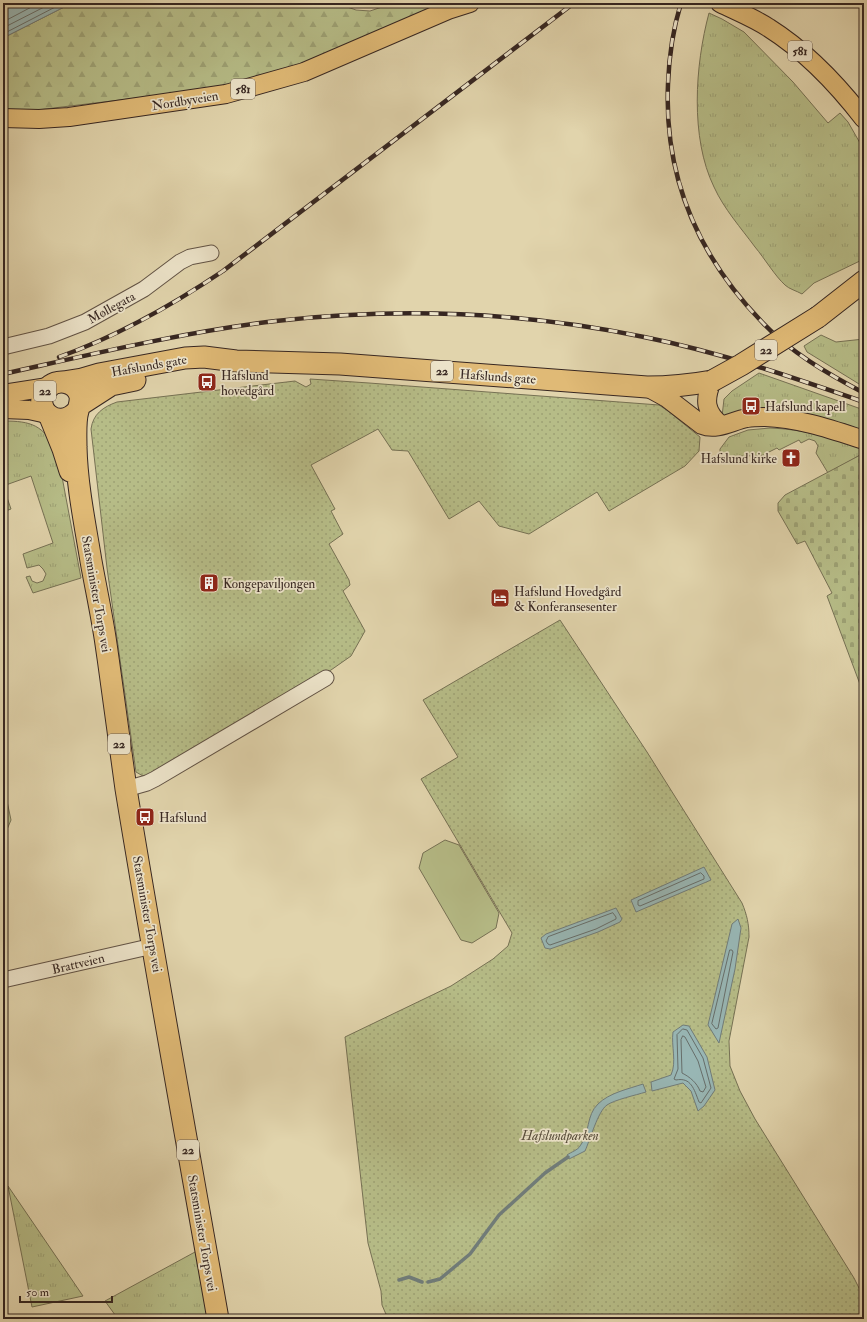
<svg xmlns="http://www.w3.org/2000/svg" width="867" height="1322" viewBox="0 0 867 1322" font-family="'IM FELL Double Pica',serif">
	<style>
		.grass { fill: url(#grass-tufts); stroke: #767154 }
		.forest { fill: url(#forest-firs); stroke: #767154 }
		.cemetery { fill: url(#cemetery-stones); stroke: #767154 }
		.park { fill: url(#park-dots); stroke: #767154 }
		.garden { fill: #b6bc87; stroke: #767154 }
		.water { fill: #98b6b4; stroke: #717c79 }
		.lines { fill: none; stroke-linecap: round; stroke-linejoin: round }
		.shore { stroke: #676e6a; stroke-width: 1 }
		.stream { stroke: #717c79; stroke-width: 3.5 }
		.minor-casing { stroke: #615244; stroke-width: 17 }
		.major-casing { stroke: #362621; stroke-width: 20 }
		.highway-casing { stroke: #362621; stroke-width: 23 }
		.minor { stroke: #ece3c9; stroke-width: 15 }
		.major { stroke: #e0ba76; stroke-width: 18 }
		.highway { stroke: #e0ba76; stroke-width: 21 }
		.rail-casing { stroke: #362621; stroke-width: 4.5 }
		.rail { stroke: #ece3c9; stroke-width: 3; stroke-dasharray: 9; stroke-linecap: butt }
		.highway-bridge-casing { stroke: #362621; stroke-width: 23; stroke-linecap: butt }
		.highway-bridge { stroke: #e0ba76; stroke-width: 21 }
		.labels { text-anchor: middle; stroke-width: 3.5; stroke-linejoin: round; paint-order: stroke }
		.shield { fill: #ece3c9; stroke: #6d5f53; stroke-width: 1 }
		.shield-label { font-size: 12px; font-weight: bold; fill: #362621 }
		.street-label { font-size: 13px; fill: #362621; stroke: #ece3c9 }
		.poi-label { font-size: 13px; fill: #362621; stroke: #ece3c9; text-anchor: start }
		.park-label { font-size: 13px; font-style: italic; fill: #564c3a; stroke: #ece3c9 }
	</style>
	<defs>
		<pattern id="grass-tufts" width="24" height="20" patternUnits="userSpaceOnUse"><rect width="24" height="20" fill="#b6bc87"/><path d="M3 7l-1-3M5 7V3M7 7l1-3M15 17l-1-3M17 17v-4M19 17l1-3" fill="none" stroke="#9da174"/></pattern>
		<pattern id="forest-firs" width="22" height="20" patternUnits="userSpaceOnUse"><rect width="22" height="20" fill="#b6bc87"/><path d="M5 1l3.5 6h-7zM16 11l3.5 6h-7z" fill="#9da174"/></pattern>
		<pattern id="cemetery-stones" width="16" height="16" patternUnits="userSpaceOnUse"><rect width="16" height="16" fill="#b6bc87"/><path d="M2 7V4a2 2 0 0 1 4 0v3zM10 15v-3a2 2 0 0 1 4 0v3z" fill="#9da174"/></pattern>
		<pattern id="park-dots" width="8" height="8" patternUnits="userSpaceOnUse"><rect width="8" height="8" fill="#b6bc87"/><path d="M2 2h.1M6 6h.1" fill="none" stroke="#9da174" stroke-width="1.8" stroke-linecap="round"/></pattern>
	</defs>
	<rect width="100%" height="100%" fill="#e1d4ac"/>
	<filter id="stains"><feTurbulence type="fractalNoise" baseFrequency=".005" numOctaves="4"/><feColorMatrix values="0 0 0 0 .2 0 0 0 0 .09 0 0 0 0 .02 0 0 0 .5 -.17"/></filter>
	<radialGradient id="worn" r=".72"><stop offset=".6" stop-color="#630" stop-opacity="0"/><stop offset="1" stop-color="#630" stop-opacity=".3"/></radialGradient>
	<path class="grass" d="M709,13l13,6 22,13 49,50 35,41 12,-10 8,9 16,28v109l-50,24 -12,11c-5,-3 -13,-5 -17,-9 -10,-9 -20,-26 -30,-38 -14,-19 -31,-38 -41,-60 -24,-49 -19,-122 -5,-174z
		M821,335l15,7 28,-3v48l-57,-35 -3,-6z
		M759,373l105,37v30l-54,-16 -89,1 3,-26 8,-8z
		M3,421c29,0 39,4 54,29l24,128 -48,15 -7,-16 4,-1 2,5 5,2 6,-2 3,-7 -3,-5 -4,-4 -12,3 -4,-14 30,-11 -22,-67 -28,10 8,23 -8,3z
		M770,428c32,1 63,10 94,19v6l-36,20 -12,-20 2,-7 -3,-5 -6,-2 -8,4 -2,-3 -20,10 -2,-2 -10,5 1,2 -45,2 -3,-2v-6l9,-12 19,-7z
		M8,1186l75,110 -51,11z
		M206,1246l11,70 -13,3h-86l-13,-18z"/>
	<path class="forest" d="M72,3h264l20,7 14,1 24,-8h35l2,6 -138,59 -65,19 -216,26 -9,-3v-72z
		M3,782l8,38 -8,19z"/>
	<path class="cemetery" d="M864,453v242l-37,-99 5,-3 -27,-52 -8,3 -19,-33v-8l7,-8z"/>
	<path class="park" d="M310,379l59,4 290,22 9,6 32,26 -1,14 -14,15 -76,45 -12,-19 -68,42 -30,-8 -20,-25 -30,18 -41,-68 -16,-1 -14,-21 -67,36 24,44 -4,2 12,23 -14,10 20,36 1,5 -7,6 22,40 -14,25 -20,14 -179,105 -9,1 -7,-4 -29,-204 -16,-139c2,-15 12,-22 26,-27l178,-21 11,6 5,-3z
		M560,620l87,132 95,151c5,12 7,21 7,34l-20,104 1,25 10,25 15,28 99,159 10,20v21h-476l-6,-14 -1,-14 -13,-48 -23,-206 106,-51 42,-27 15,-13 4,-13 -91,-154 37,-22 -35,-57z"/>
	<path class="garden" d="M445,840l14,5 40,68 -3,15 -24,15 -11,-3 -42,-72 4,-15z"/>
	<path class="water" d="M3,3h69l-69,35z
		M704,867l7,13 -75,32 -5,-12z
		M616,908l6,11 -2,3 -22,10 -48,17 -5,-1 -4,-10 5,-4z
		M738,919l3,9 -6,41 -16,74 -11,-18 24,-101z
		M683,1025l6,1 18,31 8,33 -11,16 -6,5 -7,-20 -8,-8 -31,8 -1,-9 20,-7c6,-13 0,-29 2,-43z
		M643,1084l3,8c-10,3 -32,8 -39,13 -9,6 -17,35 -22,46l-16,8 -2,-4c4,-3 11,-5 13,-9 10,-12 6,-31 18,-42 11,-11 30,-15 45,-20z"/>
	<g class="lines">
		<path class="shore" d="M3,22l36,-19
			M3,28l49,-25
			M3,34l60,-31
			M701,873l3,3v3l-64,27 -2,-1v-4z
			M613,913l3,4v2l-20,10 -46,16 -2,-1 -2,-3 2,-4z
			M730,950h2l1,2 -15,76 -2,1 -4,-5z
			M683,1029l4,1 16,28 8,30 -10,15 -2,-1c-5,-13 -8,-25 -23,-22l-2,-1 4,-10 -1,-34z
			M683,1036l2,1 13,24 8,26 -3,5 -3,-1c-3,-8 -10,-14 -18,-18l-1,-33z"/>
		<path class="stream" d="M399,1280l10,-3 13,5
			M428,1282l12,-3 30,-25 29,-39 46,-42 23,-16"/>
		<g class="minor-casing">
			<path id="minor" d="M3,347l46,-11 36,-14 59,-33 36,-27 10,-5 21,-4
				M126,789l21,-6 8,-4 171,-101
				M3,980l150,-34"/>
		</g>
		<g class="major-casing">
			<path id="major" d="M720,3c16,8 34,15 49,25 38,24 68,56 95,91
				M3,118l36,1 30,-2 157,-23 78,-22 144,-62 22,-7
				M712,381c-8,19 -7,31 9,44
				M647,387l20,11 35,27c15,6 30,-4 45,-7 6,-1 13,-1 18,-1 34,1 68,13 99,23
				M3,394l45,-7
				M3,409l26,1 18,4"/>
		</g>
		<g class="highway-casing">
			<path id="highway" d="M818,317l46,-36
				M63,382l19,-3 17,-5 86,-16 19,-1 32,4 104,3 307,23c22,0 43,-2 65,-6
				M80,405l31,-20 24,-5
				M77,411c-19,21 -47,-3 -30,-22 9,-12 29,-8 33,7 1,6 -1,9 -2,15 -3,9 -2,26 -2,36 1,39 9,77 15,114 5,28 11,55 15,83 7,48 13,96 20,145 29,177 61,353 92,530
				M50,417l13,32 7,22"/>
		</g>
		<use href="#minor" class="minor"/>
		<use href="#major" class="major"/>
		<use href="#highway" class="highway"/>
		<g class="rail-casing">
			<path id="rail" d="M681,3c-8,26 -12,53 -13,81 -4,92 30,172 94,238 28,30 66,52 102,71
				M59,357c59,-21 112,-51 164,-86l351,-268
				M3,374c90,-20 181,-42 273,-53 123,-14 247,-9 368,16 75,15 148,40 220,65"/>
		</g>
		<use href="#rail" class="rail"/>
		<g class="highway-bridge-casing">
			<path id="highway-bridge" d="M712,381l29,-16 77,-48"/>
		</g>
		<use href="#highway-bridge" class="highway-bridge"/>
	</g>
	<defs>
		<g id="bus-square" transform="scale(1)"><rect x="-9" y="-9" width="18" height="18" rx="4" fill="#8f2418" stroke="#ece3c9"/><path d="M-5-6H5V4H4V6H2V4H-2V6H-4V4H-5ZM-3.5-4V0h7V-4ZM-3.5 1.2v1.5H-2V1.2ZM2 1.2v1.5H3.5V1.2Z" fill="#fff"/></g>
		<g id="church-square" transform="scale(1)"><rect x="-9" y="-9" width="18" height="18" rx="4" fill="#8f2418" stroke="#ece3c9"/><path d="M-1.2-6h2.4v3.5h3.3v2.4h-3.3V6h-2.4V-.1h-3.3v-2.4h3.3Z" fill="#fff"/></g>
		<g id="building-square" transform="scale(1)"><rect x="-9" y="-9" width="18" height="18" rx="4" fill="#8f2418" stroke="#ece3c9"/><path d="M-4-6H4V6H1V3H-1V6H-4ZM-2.5-4.3h1.7v1.8h-1.7ZM.8-4.3h1.7v1.8H.8ZM-2.5-1h1.7V.8h-1.7ZM.8-1h1.7V.8H.8Z" fill="#fff"/></g>
		<g id="hotel-square" transform="scale(1)"><rect x="-9" y="-9" width="18" height="18" rx="4" fill="#8f2418" stroke="#ece3c9"/><path d="M-6-4.5h1.5V1H6V5H4.5V3h-9V5H-6ZM-4 0a1.8 1.8 0 1 1 3.6 0ZM.5 0V-2.5h3Q6-2.5 6 0Z" fill="#fff"/></g>
	</defs>
	<g fill-rule="evenodd">
		<use href="#bus-square" x="207" y="382"/>
		<use href="#bus-square" x="751" y="406"/>
		<use href="#church-square" x="791" y="458"/>
		<use href="#building-square" x="209" y="583"/>
		<use href="#hotel-square" x="500" y="598"/>
		<use href="#bus-square" x="145" y="817"/>
	</g>
	<g class="labels">
		<g class="shield">
			<rect x="788" y="41" width="24" height="20" rx="3"/>
			<rect x="231" y="79" width="24" height="20" rx="3"/>
			<rect x="755" y="340" width="22" height="20" rx="3"/>
			<rect x="431" y="361" width="22" height="20" rx="3"/>
			<rect x="34" y="381" width="22" height="20" rx="3"/>
			<rect x="108" y="734" width="22" height="20" rx="3"/>
			<rect x="177" y="1140" width="22" height="20" rx="3"/>
		</g>
		<g class="shield-label">
			<text x="800" y="55">581</text>
			<text x="243" y="93">581</text>
			<text x="766" y="354">22</text>
			<text x="442" y="375">22</text>
			<text x="45" y="395">22</text>
			<text x="119" y="748">22</text>
			<text x="188" y="1154">22</text>
		</g>
		<g class="street-label">
			<text transform="translate(185 100) rotate(-9)" y="5">Nordbyveien</text>
			<text transform="translate(111 307) rotate(-29)" y="5">Møllegata</text>
			<text transform="translate(149 365) rotate(-10)" y="5">Hafslunds gate</text>
			<text transform="translate(498 376) rotate(4)" y="5">Hafslunds gate</text>
			<text transform="translate(97 594) rotate(80)" y="5">Statsminister Torps vei</text>
			<text transform="translate(148 914) rotate(80)" y="5">Statsminister Torps vei</text>
			<text transform="translate(78 963) rotate(-13)" y="5">Brattveien</text>
			<text transform="translate(203 1233) rotate(80)" y="5">Statsminister Torps vei</text>
		</g>
		<g class="poi-label">
			<text x="221" y="380">Hafslund<tspan x="221" dy="15">hovedgård</tspan></text>
			<text x="765" y="411">Hafslund kapell</text>
			<text x="777" y="463" text-anchor="end">Hafslund kirke</text>
			<text x="223" y="588">Kongepaviljongen</text>
			<text x="514" y="596">Hafslund Hovedgård<tspan x="514" dy="15">&amp; Konferansesenter</tspan></text>
			<text x="159" y="822">Hafslund</text>
		</g>
		<g class="park-label">
			<text x="560" y="1140">Hafslundparken</text>
		</g>
	</g>
	<rect width="867" height="1322" fill="none" stroke="#e1d4ac" stroke-width="16"/>
	<rect x="4" y="4" width="859" height="1314" fill="none" stroke="#362621" stroke-width="2"/>
	<rect x="8" y="8" width="851" height="1306" fill="none" stroke="#362621"/>
	<path d="M20 1296v6h92v-6" fill="none" stroke="#362621" stroke-width="2"/>
	<text x="26" y="1296" font-size="12" fill="#362621" stroke="#ece3c9" stroke-width="3" paint-order="stroke">50 m</text>
	<rect width="100%" height="100%" filter="url(#stains)"/>
	<rect width="100%" height="100%" fill="url(#worn)"/>
</svg>
